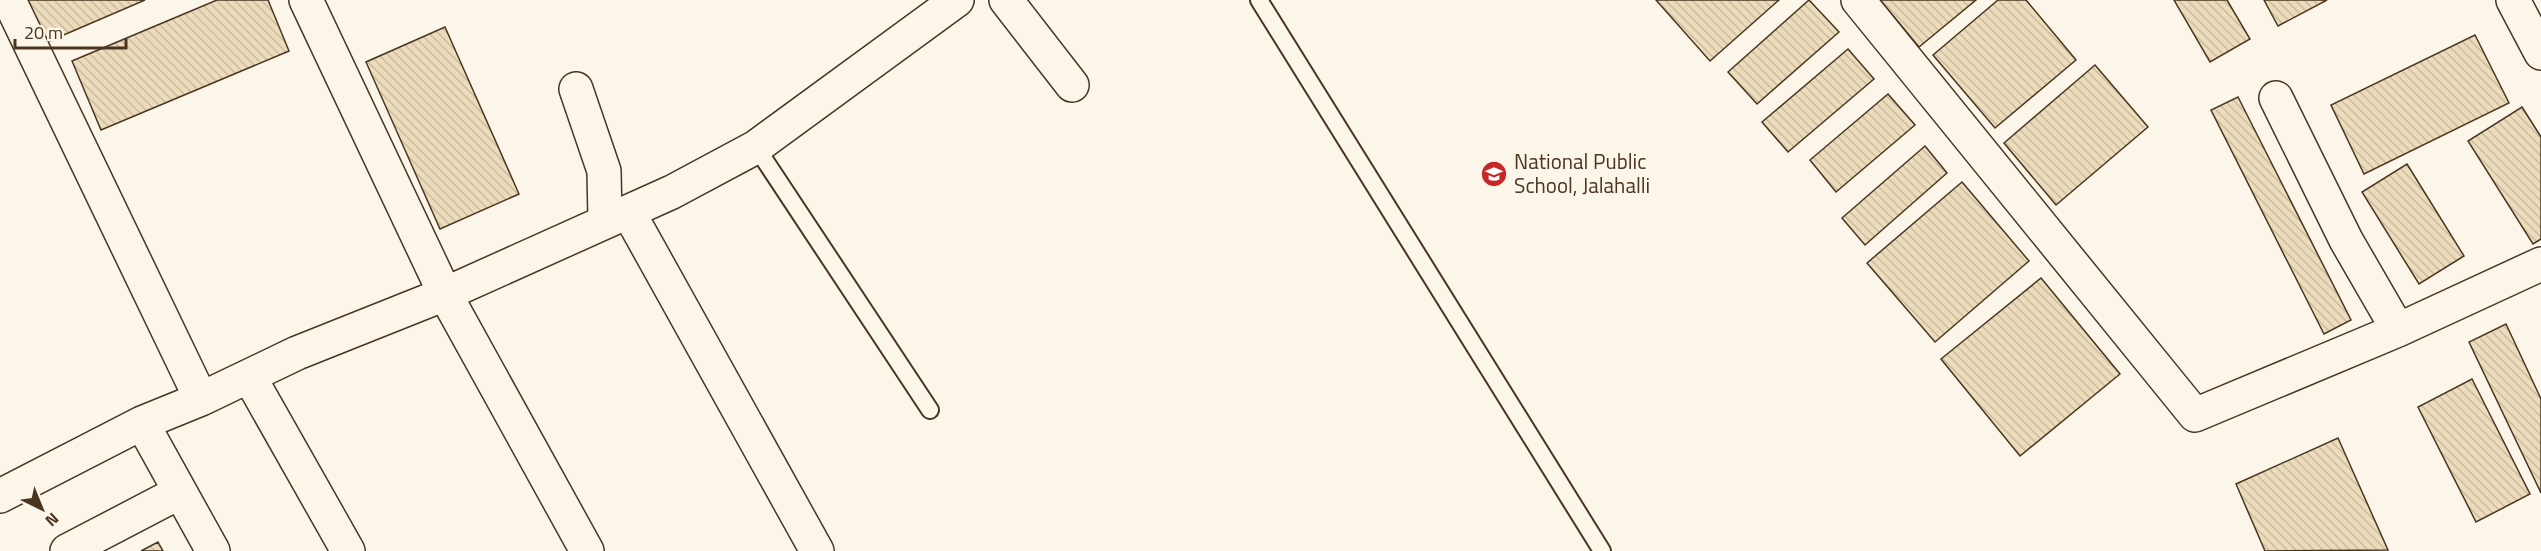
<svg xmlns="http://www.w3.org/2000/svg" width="2541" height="551" viewBox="0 0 2541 551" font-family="'Titillium Web',sans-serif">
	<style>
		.building { fill: url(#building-back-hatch); stroke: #4a3520; stroke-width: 1.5 }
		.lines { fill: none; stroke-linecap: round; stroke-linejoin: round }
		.service-casing { stroke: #4a3520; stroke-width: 20 }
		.minor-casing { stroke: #4a3520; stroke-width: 36 }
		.service { stroke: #fbf6e9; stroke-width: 16 }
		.minor { stroke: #fbf6e9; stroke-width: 33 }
		.labels { text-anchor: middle; stroke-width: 4.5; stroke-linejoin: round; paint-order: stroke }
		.poi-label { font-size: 21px; fill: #4a3520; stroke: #fbf6e9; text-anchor: start }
	</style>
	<defs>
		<pattern id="building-back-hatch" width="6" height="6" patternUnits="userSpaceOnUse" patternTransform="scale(1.5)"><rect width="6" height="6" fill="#ecdcbc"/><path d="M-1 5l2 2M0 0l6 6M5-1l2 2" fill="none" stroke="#ccbda1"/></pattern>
	</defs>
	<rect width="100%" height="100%" fill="#fbf6e9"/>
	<path class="building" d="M27,0h118l-100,43z
		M217,0h51l21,51 -188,79 -29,-69z
		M1656,0h123l-69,61z
		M1809,0l30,32 -82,72 -29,-32z
		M1880,0h96l-57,47z
		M1998,0h28l50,60 -81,68 -62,-73z
		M2174,0h53l23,39 -40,23z
		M2264,0h63l-49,26z
		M445,27l74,167 -79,35 -74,-167z
		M2475,35l34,68 -145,71 -33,-69z
		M1848,49l26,30 -86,73 -26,-30z
		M2095,65l53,62 -92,78 -52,-62z
		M1888,94l27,31 -79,67 -26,-32z
		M2238,97l113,223 -27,14 -113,-224z
		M2522,107l19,30v102l-8,5 -65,-103z
		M1925,146l22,27 -82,72 -23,-27z
		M2407,164l57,92 -45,28 -57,-92z
		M1962,182l67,79 -94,81 -68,-79z
		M2041,278l79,96 -100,82 -79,-97z
		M2506,324l35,75v94l-72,-151z
		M2472,379l58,115 -54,28 -58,-115z
		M2338,438l50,112 -123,1 -29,-67z
		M158,542l5,9h-22z"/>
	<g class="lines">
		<g class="service-casing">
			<path id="service" d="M1259,0l343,551
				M756,147l174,263"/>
		</g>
		<g class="minor-casing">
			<path id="minor" d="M9,0l192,399
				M306,0l139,294 142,257
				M1006,0l66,85
				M1858,0l337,415 203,-85 143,-66
				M2513,0l28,53
				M576,89l28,82 1,49
				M2276,98l70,142 52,90
				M629,213l188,338
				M249,376l99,175
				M142,423l71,128
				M0,496l142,-73 59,-24 96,-46 148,-59 227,-102 84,-45 201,-147
				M67,551l113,-59"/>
		</g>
		<use href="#service" class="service"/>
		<use href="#minor" class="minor"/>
	</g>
	<defs>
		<g id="school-disc" transform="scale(1.35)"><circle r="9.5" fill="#c62828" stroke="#fbf6e9"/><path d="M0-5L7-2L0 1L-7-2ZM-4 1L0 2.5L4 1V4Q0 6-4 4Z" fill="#fff"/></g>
	</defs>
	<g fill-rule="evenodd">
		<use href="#school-disc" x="1494" y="174"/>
	</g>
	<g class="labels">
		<g class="poi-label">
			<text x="1514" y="169">National Public<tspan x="1514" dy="24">School, Jalahalli</tspan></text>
		</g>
	</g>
	<g transform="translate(42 509) rotate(137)" stroke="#fbf6e9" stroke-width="4.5" paint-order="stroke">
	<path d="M0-4.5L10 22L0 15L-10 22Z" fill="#4a3520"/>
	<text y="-9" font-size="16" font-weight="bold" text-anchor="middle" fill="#4a3520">N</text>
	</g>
	<path d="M15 39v9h111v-9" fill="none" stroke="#4a3520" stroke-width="3"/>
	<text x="24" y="39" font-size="18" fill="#4a3520" stroke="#fbf6e9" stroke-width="4.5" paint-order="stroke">20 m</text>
</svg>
